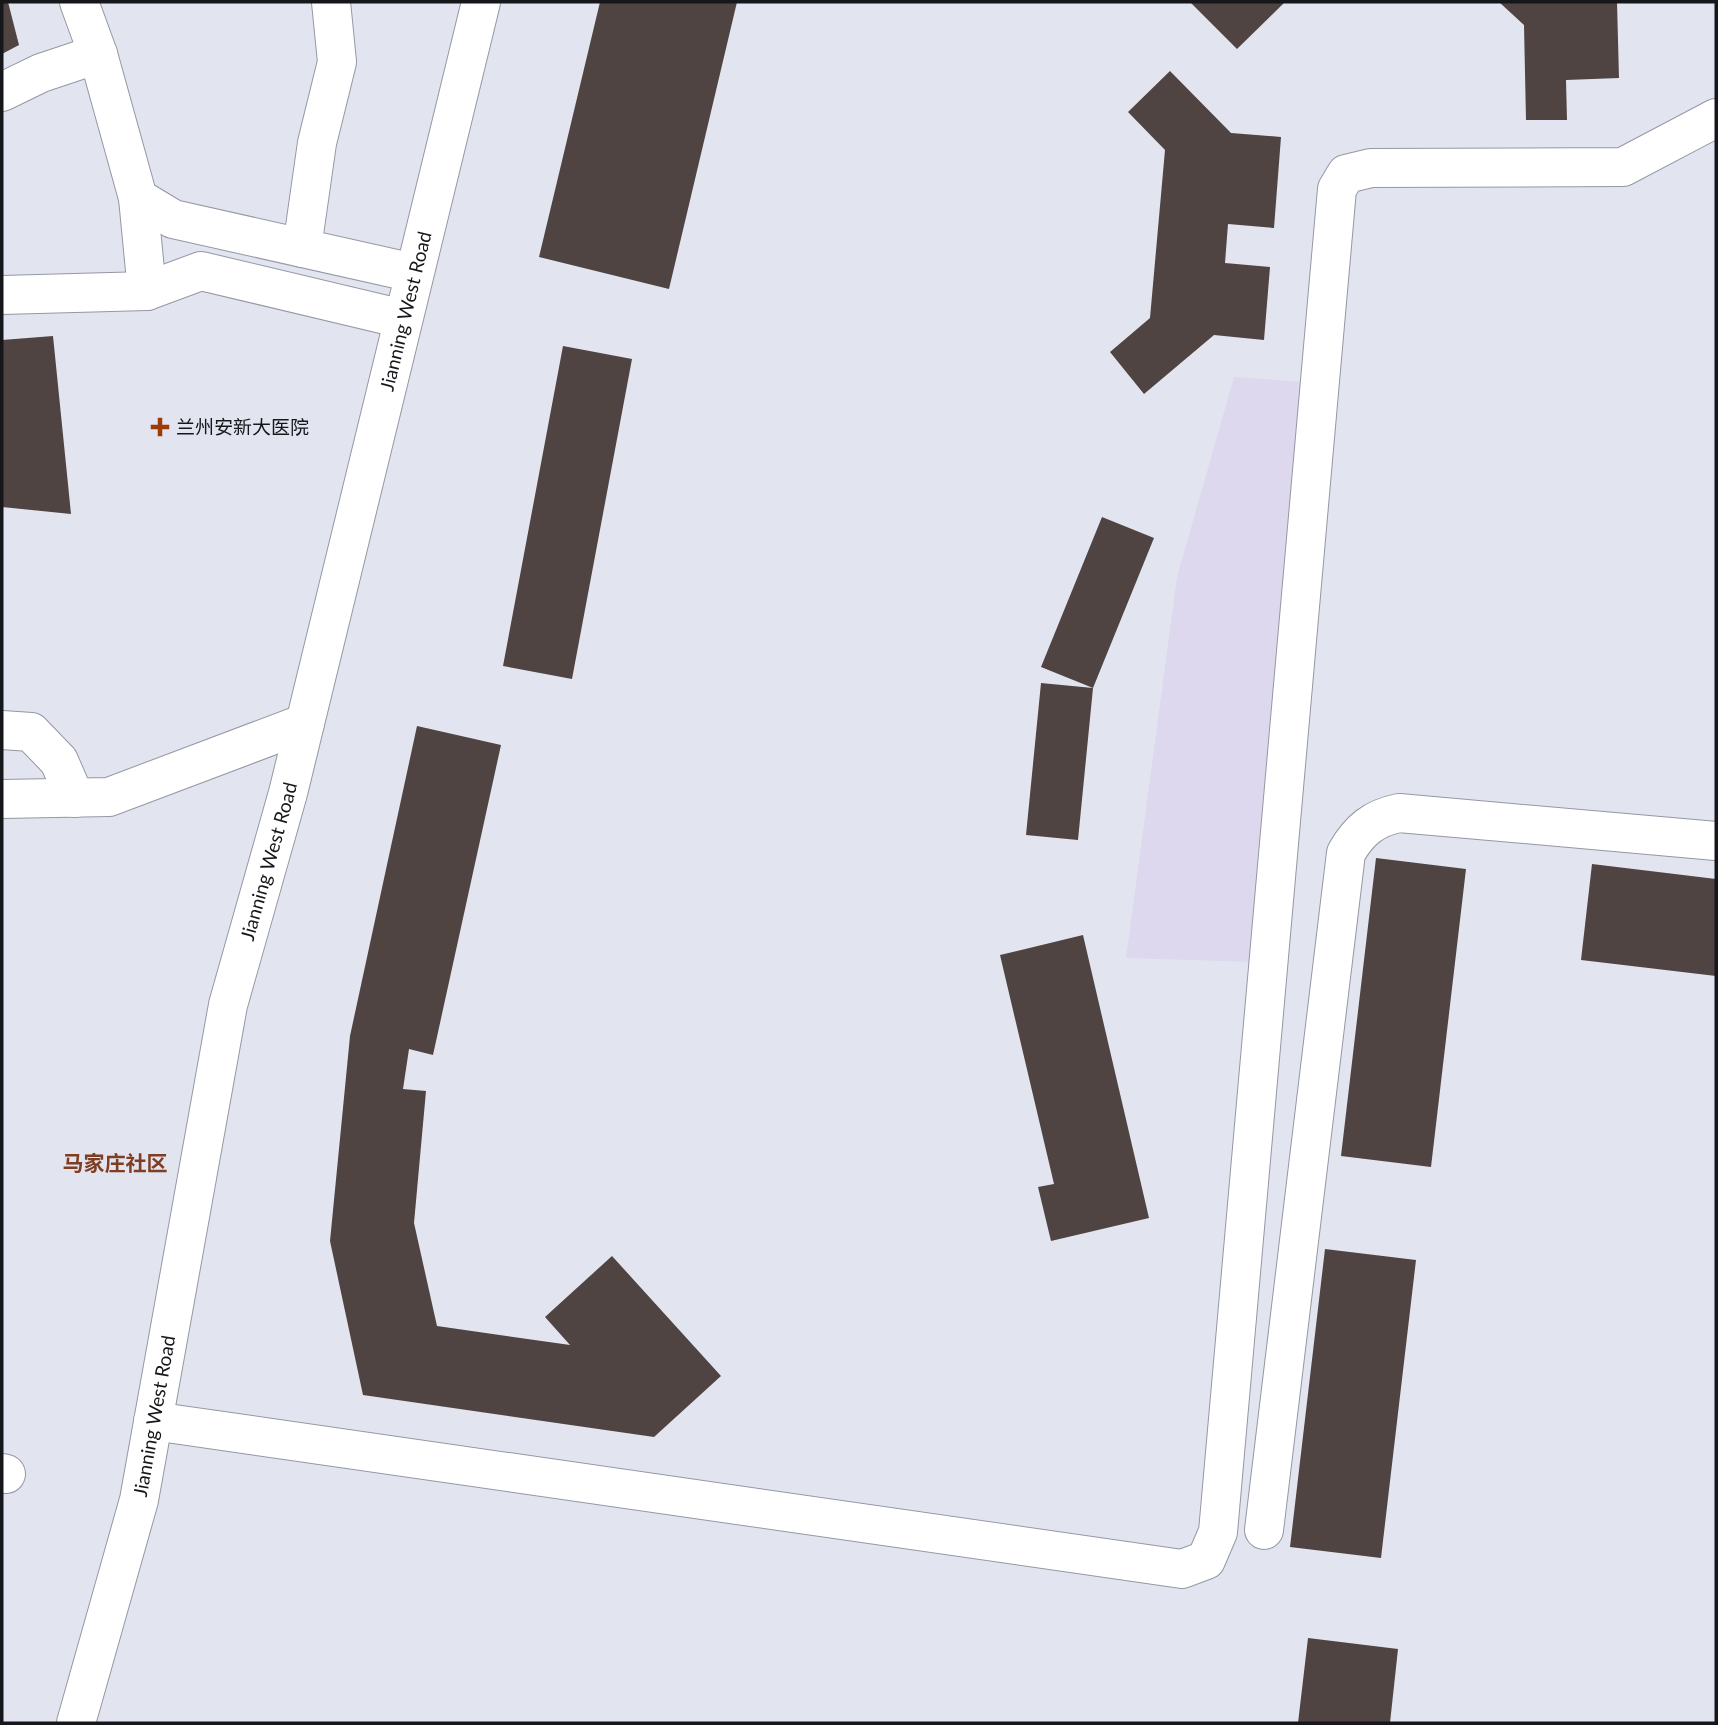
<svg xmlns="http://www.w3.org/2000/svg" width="1718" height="1725" viewBox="0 0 1718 1725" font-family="Lato,'Noto Sans SC',sans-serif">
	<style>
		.education { fill: #ddd8ee }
		.building { fill: #4f4441 }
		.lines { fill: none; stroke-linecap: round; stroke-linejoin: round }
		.minor-casing { stroke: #9498a2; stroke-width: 40 }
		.minor { stroke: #fff; stroke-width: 38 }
		.poi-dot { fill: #9e3a04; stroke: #e2e5f0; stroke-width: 2.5 }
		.labels { text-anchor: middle; stroke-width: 7; stroke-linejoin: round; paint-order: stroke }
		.street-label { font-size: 19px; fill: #16171b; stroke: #e2e5f0 }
		.poi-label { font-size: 19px; fill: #16171b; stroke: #e2e5f0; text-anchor: start }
		.neighbourhood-label { font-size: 21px; font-weight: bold; fill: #7f3d22; stroke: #e2e5f0 }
	</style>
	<rect width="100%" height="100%" fill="#e2e5f0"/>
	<path class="education" d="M1234,377l69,5 -50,580 -127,-4 51,-381z"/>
	<path class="building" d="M2,2h6l11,43 -17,9z
		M600,2h137l-68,287 -130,-32z
		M1190,2h95l-48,47z
		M1499,2h118l2,76 -53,2 1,40h-41l-2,-95z
		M1170,71l61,62 50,4 -7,91 -46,-4 -3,39 45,4 -6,73 -50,-5 -70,59 -34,-42 40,-34 15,-168 -37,-38z
		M53,336l18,178 -69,-7v-167z
		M563,346l69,13 -60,320 -69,-13z
		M1102,517l52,21 -61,150 -15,152 -52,-5 15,-152 52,5 -52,-21z
		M417,726l84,19 -68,310 -24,-6 -6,40 23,2 -12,132 23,103 133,19 -25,-28 67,-61 109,120 -67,61 -291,-42 -33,-154 20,-205z
		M1376,858l90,11 -35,298 -90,-11z
		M1592,864l124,15v97l-135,-16z
		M1083,935l66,283 -98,23 -13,-54 16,-3 -54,-229z
		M1325,1249l91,11 -35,298 -91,-11z
		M1308,1638l90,11 -8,74h-92z"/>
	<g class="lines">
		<g class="minor-casing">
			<g id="minor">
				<path d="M79,2l19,52 40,144 9,93"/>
				<path d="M2,92l39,-19 57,-19"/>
				<path d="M138,198l35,21 241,54"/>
				<path d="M302,248l15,-105 20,-81 -6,-60"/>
				<path d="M2,295l145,-4 54,-20 202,48"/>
				<path d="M2,730l29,2 28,29 16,37"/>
				<path d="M2,799l107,-2 196,-74"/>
				<path d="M153,1421l1029,148 24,-9 12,-28 119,-1343 9,-15 25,-6 252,-1 93,-49"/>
				<path d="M2,1473l4,1"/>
				<path d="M1264,1530l82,-677c13,-23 28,-35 53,-40l317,28"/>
				<path id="s1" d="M76,1723l63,-223 89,-495 60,-212 193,-791"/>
			</g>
		</g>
		<use href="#minor" class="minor"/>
	</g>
	<path class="poi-dot" d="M156.5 416.5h7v7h7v7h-7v7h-7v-7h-7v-7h7z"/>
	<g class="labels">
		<g class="street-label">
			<text dy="7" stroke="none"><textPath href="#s1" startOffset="1451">Jianning West Road</textPath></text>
			<text dy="7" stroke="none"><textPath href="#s1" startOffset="884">Jianning West Road</textPath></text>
			<text dy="7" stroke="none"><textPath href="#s1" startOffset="317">Jianning West Road</textPath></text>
		</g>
		<g class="poi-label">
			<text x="176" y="434">兰州安新大医院</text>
		</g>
		<g class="neighbourhood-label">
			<text x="115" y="1171">马家庄社区</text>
		</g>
	</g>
	<rect width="1718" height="1725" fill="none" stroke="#16171b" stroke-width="7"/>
</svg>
